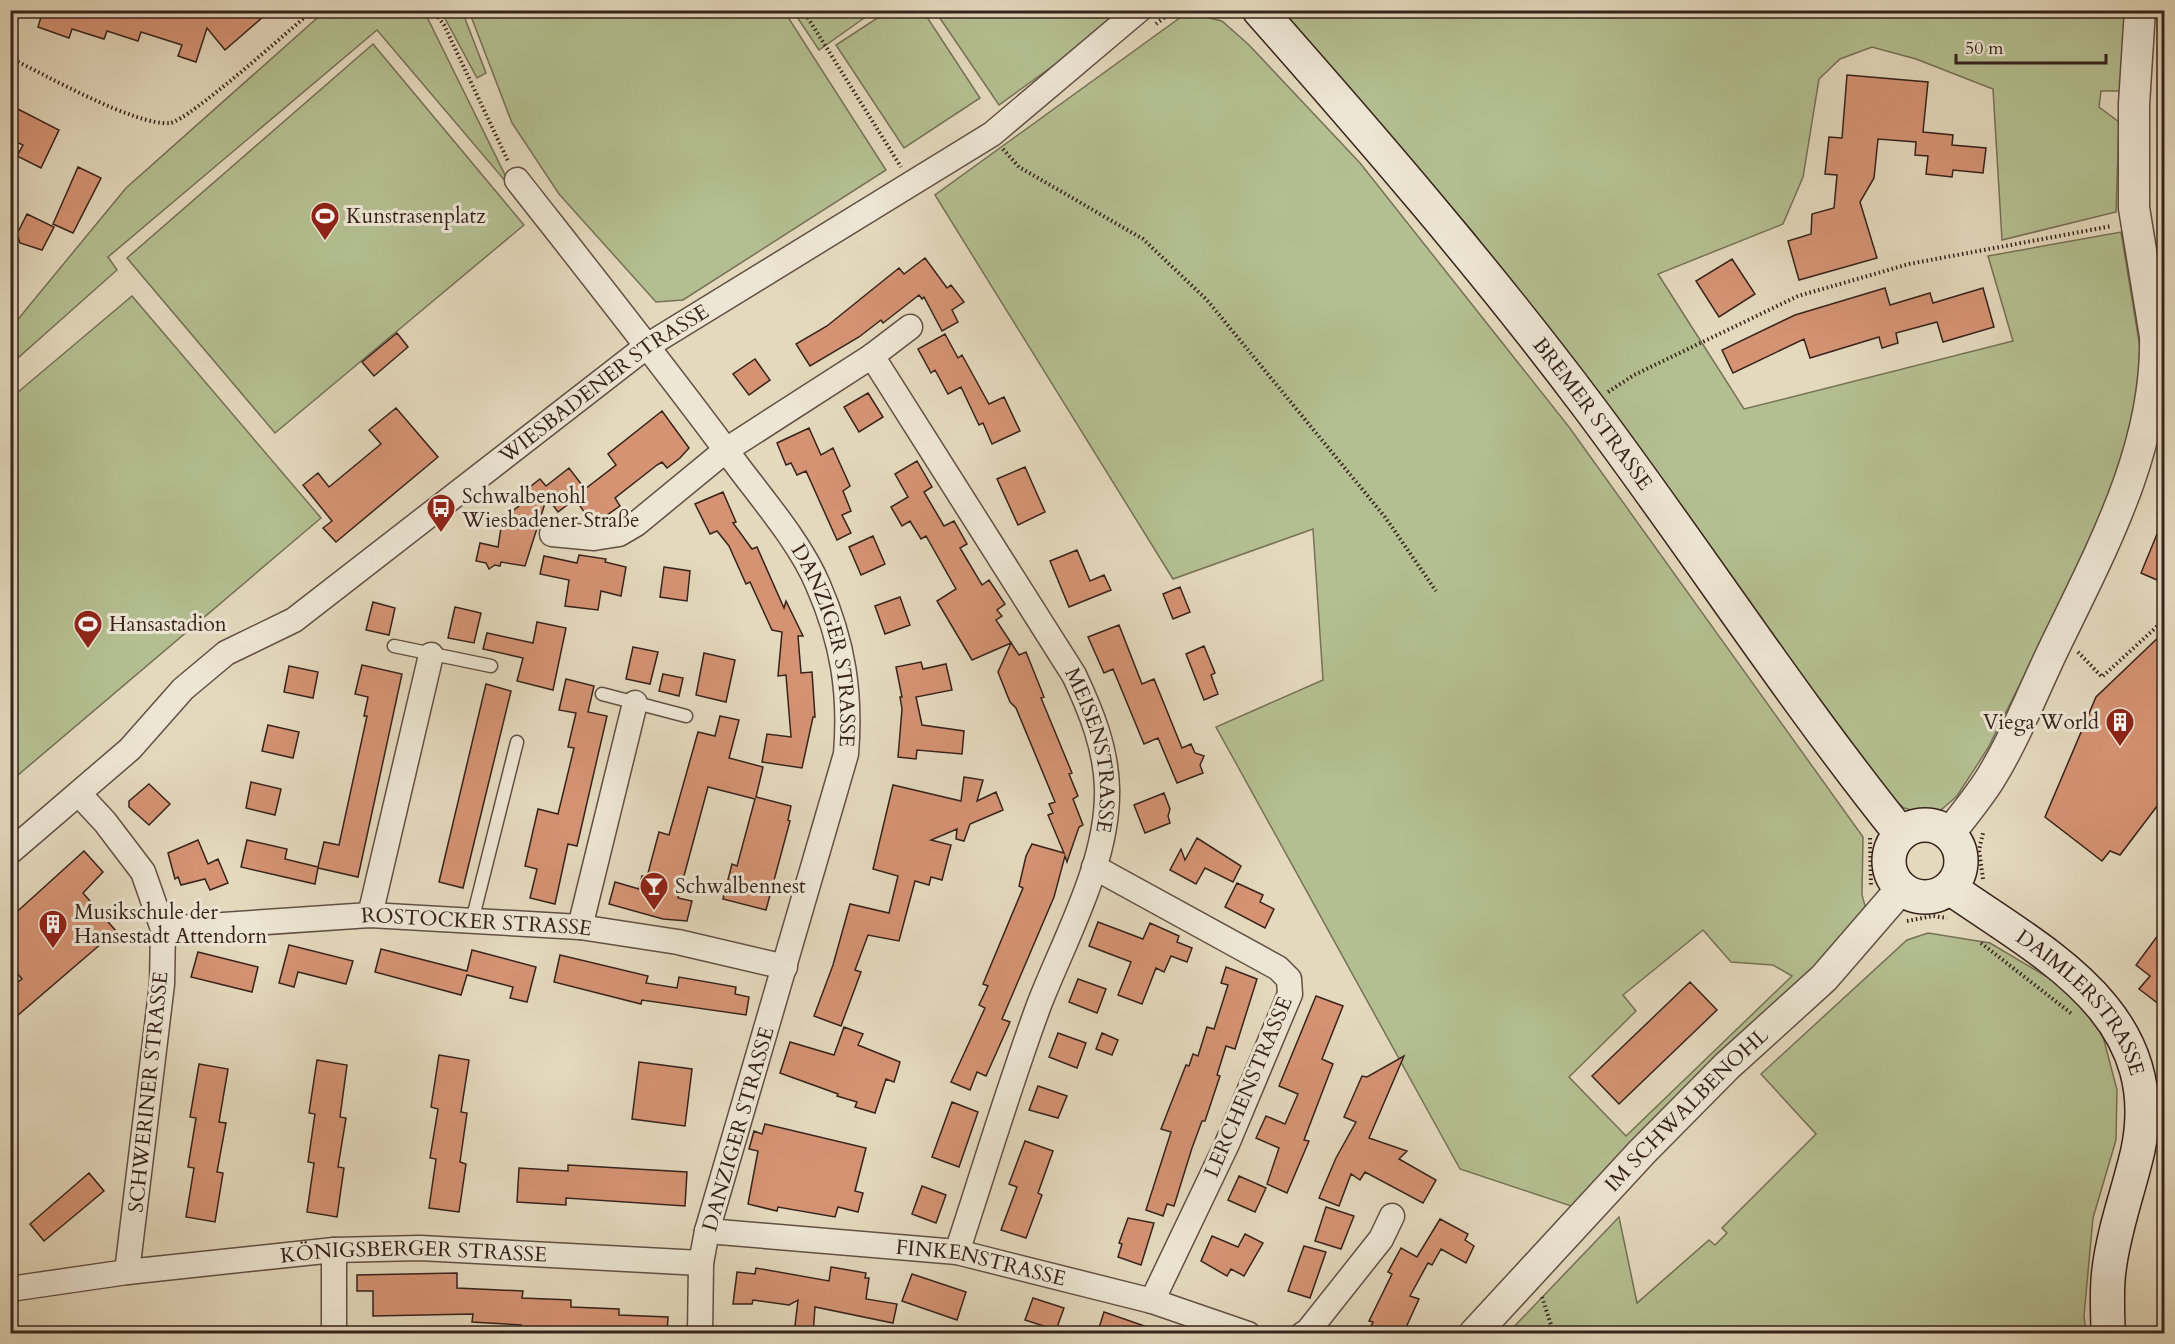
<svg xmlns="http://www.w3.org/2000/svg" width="2175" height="1344" viewBox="0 0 2175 1344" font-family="Cardo,serif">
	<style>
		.green { fill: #b4bf91; stroke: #767156; stroke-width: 1.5; fill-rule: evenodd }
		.building { fill: #d59374; stroke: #37231c; stroke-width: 1.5 }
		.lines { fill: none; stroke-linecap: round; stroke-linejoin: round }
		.service-casing { stroke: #625044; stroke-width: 15 }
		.minor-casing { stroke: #625044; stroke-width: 27 }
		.tertiary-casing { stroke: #625044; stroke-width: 33 }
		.secondary-casing { stroke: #37231c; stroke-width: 36 }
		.path { stroke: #37231c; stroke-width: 4; stroke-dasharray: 1.5 3; stroke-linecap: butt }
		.service { stroke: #ede6d4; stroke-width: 12 }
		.minor { stroke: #ede6d4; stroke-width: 24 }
		.tertiary { stroke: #ede6d4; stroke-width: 30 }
		.secondary { stroke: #ede6d4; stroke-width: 33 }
		.labels { text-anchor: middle; stroke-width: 6; stroke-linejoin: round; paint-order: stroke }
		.poi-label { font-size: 21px; fill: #37231c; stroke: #ede6d4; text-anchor: start }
		.street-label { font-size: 21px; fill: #37231c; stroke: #ede6d4 }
	</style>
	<rect width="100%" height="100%" fill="#e4d9bd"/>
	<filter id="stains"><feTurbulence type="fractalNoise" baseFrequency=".00333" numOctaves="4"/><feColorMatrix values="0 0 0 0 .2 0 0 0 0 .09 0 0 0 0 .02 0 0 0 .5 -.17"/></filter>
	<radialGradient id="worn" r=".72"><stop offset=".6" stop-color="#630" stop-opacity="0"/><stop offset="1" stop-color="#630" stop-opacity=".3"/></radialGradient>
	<path class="green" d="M325,11h99l88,178 -135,-159 -269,227 9,13 -106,94 -1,-35 116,-141z
		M441,11h21l24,62 -9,5z
		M469,11h315l102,159 -203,130 -27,2 -97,-108 -47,-71z
		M793,11h81l-55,39z
		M888,11h35l57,87 -76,50 -68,-103z
		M935,11h183l-57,49 -62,45z
		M1283,11h844l-7,80h-19l-2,16 20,15 -3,90 -114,28 -9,-151 -77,-30 -44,-12 -32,12 -21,20 -16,98 -20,47 -125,50 86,135 269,-68 -25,-85 133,-24 21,128 -13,82 -32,88 -109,218 -31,48 -16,14 -19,3 -18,-5 -41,-35 -252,-361 -139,-181z
		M1201,16l21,5 27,24 111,118 209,264 294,410 -1,58 5,18 -290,295 -117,-39 -244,-442 107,-47 -10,-151 -140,50 -238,-384 246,-178zM1703,930l28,32 42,3 19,11 -166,160 -57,-59 67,-66 -13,-16z
		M373,44l151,181 -249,208 -148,-175z
		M132,296l189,222 -310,263v-383z
		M1928,933l62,10 69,41 41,41 17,65 -1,50 -23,78 -9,98 2,17 -579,1 112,-117 18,86 72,-63 6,5 12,-12 -5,-5 94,-94 -55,-60 146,-134z"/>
	<path class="building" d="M43,10h228l-46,40 -18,-22 -11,34 -18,-6 4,-11 -41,-13 -3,9 -31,-10 -3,8 -32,-10 -3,9 -31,-11z
		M1847,75l81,7 -5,50 30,3 -1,10 34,3 -3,25 -30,-3 -1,7 -26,-3 2,-18 -13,-1 1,-13 -38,-3 -4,39 -14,24 17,56 -78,22 -11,-39 23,-7 1,-20 22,-6 3,-33 -12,-1 4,-37 13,1z
		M10,105l49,25 -18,38 -24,-12 6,-11 -13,-6z
		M78,167l23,11 -28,55 -20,-9z
		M27,214l27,13 -12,23 -22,-7 -3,-9z
		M925,258l22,30 4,-3 13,17 -12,8 6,12 -16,9 -18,-34 -2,2 -3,-4 -36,28 -2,-3 -22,17 -49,29 -14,-22 31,-18 72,-58 5,6z
		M1732,259l23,35 -36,23 -23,-36z
		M1885,288l5,17 40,-12 3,10 50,-15 11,39 -51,15 -6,-20 -41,11 2,10 -16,5 -3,-11 -69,21 -6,-19 -71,34 -11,-23 73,-35z
		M397,333l11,14 -34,29 -12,-14z
		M945,334l13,24 4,-3 27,49 15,-7 16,34 -28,13 -9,-21 -4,2 -18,-38 -13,7 -13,-24 -4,3 -13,-24z
		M755,359l15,21 -21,15 -16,-21z
		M868,393l15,24 -24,15 -15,-25z
		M396,408l42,49 -102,85 -13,-14 9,-7 -29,-36 15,-12 11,14 52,-43 -12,-14z
		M662,411l27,37 -9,10 -13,10 -5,-6 -5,3 -42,33 5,8 -26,18 -2,-1 -17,-24 -17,13 -11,-15 -22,69 -24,-4 -1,4 -5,-1 -6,4 -3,-6 -10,-2 4,-18 18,4 5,-32h4l24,-18 -5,-7 14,-11 6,7 23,-18 16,21 31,-24 -8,-11z
		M809,428l12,27 12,-7 17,38 -7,5 8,20 -9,4 9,18 -14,7 -31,-69 -9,4 -6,-12 -5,2 -9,-22z
		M917,461l15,26 -8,5 20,34 10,-5 13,23 -7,4 22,37 7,-5 16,24 -8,6 5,6 -6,4 23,35 7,-3 18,45 -3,1 31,75 -3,1 9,22 -5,3 10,26 -4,2 -12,35 -2,-6 -11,41 -52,122 8,3 -24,54 -9,-4 -7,18 -19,-8 34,-74 -6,-3 9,-19 -5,-2 40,-96 -4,-2 7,-30 6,-12 32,9 -16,-38 5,-2 -4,-9 6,-2 -39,-94 -6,-6 -12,-30 13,-29 -39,17 -35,-59 19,-12 -30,-53 -5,3 -11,-18 -8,5 -11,-19 17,-10 -13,-23z
		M1025,467l20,45 -27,13 -21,-46z
		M723,492l13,30 -3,1 19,26 5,-2 27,61 2,-7 17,35h-5l3,37 11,-1 3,45h-2l-11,51 -40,-6 5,-28 24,3 -5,-62 -8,1 4,-44 -10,-2 -22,-48 -4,2 -17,-38 -12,-15 -7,3 -15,-30z
		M2164,517v66l-23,-10z
		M873,536l12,28 -24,11 -12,-28z
		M1077,550l13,31 14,-6 7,15 -42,17 -19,-46z
		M579,555l27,4 -1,3 21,5 -5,29 -20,-5 -3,19 -33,-4 4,-26 -29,-6 4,-18 33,7z
		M664,567l26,4 -3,30 -27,-4z
		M1180,587l10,25 -17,7 -10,-25z
		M900,597l10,28 -25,9 -10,-28z
		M373,602l22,6 -6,27 -23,-5z
		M455,607l26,6 -7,30 -26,-5z
		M537,622l29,6 -13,62 -36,-9 6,-23 -40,-9 4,-16 46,10z
		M1119,625l23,59 12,-5 28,69 9,-4 4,9 9,3 -4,9 3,8 -26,10 -19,-45 -14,6 -31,-75 -9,4 -16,-36z
		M2164,632v165l-44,58 -10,-4 -8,10 -57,-44 51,-120z
		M1204,646l11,27 -4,2 7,19 -14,6 -18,-46z
		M633,647l25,5 -8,32 -24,-5z
		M704,653l31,7 -9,42 -30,-7z
		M921,662l2,7 23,-5 6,26 -36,7 6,28 42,6 -2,23 -45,-4 -1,9 -18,-2 4,-48 -2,-12h2l-6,-30z
		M362,665l40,9 -44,203 -40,-9 -3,16 -74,-17 6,-27 40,9 -2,10 33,8 6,-25 15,3 28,-129h-3l4,-19 -13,-3z
		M289,666l29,6 -5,26 -29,-6z
		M663,674l20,4 -4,18 -20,-5z
		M566,679l28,7 -6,26 19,4 -30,130 -9,-2 -13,60 -25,-6 7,-29 -12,-3 13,-57 20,5 16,-66 -6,-1 8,-34 -17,-3z
		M486,684l25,7 -48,197 -24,-6z
		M720,716l19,4 -10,38 34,9 -7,30 35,9 -3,14 2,1 -24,89 -43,-11 9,-35 5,2 18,-67 -47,-12 -30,111 14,3 -5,20 -24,-2 -54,-15 6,-22 24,7 3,-13 5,1 12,-45 10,3 29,-103 17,4z
		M268,725l31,7 -6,26 -31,-7z
		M964,777l19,3 -6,21 19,-9 7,18 -33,14 -6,17 -8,-2 1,-10 -26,11 20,5 -9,35 -11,-3 -2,8 -14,-4 -16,60 -31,-6 -13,35 6,2 -20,54 -27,-10 19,-51 17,-61 39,9 9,-37 -25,-7 20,-84 68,16z
		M251,782l30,7 -6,26 -29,-7z
		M149,784l21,20 -21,21 -20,-18v-6z
		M1164,793l6,16 -2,7 2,7 -25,10 -11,-28z
		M1197,838l44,28 -8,16 -28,-14 -9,16 -26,-14 11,-21 4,11z
		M198,840l10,24 10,-5 10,24 -18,7 -5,-11 -24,6 -3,-8 -3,2 -7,-26z
		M84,851l19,21 -20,21 33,38 -106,91v-34l12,-9 -12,-14v-47z
		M1237,883l26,12 -3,7 14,7 -9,19 -40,-21z
		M1098,922l45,17 7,-16 29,13 -2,6 15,6 -5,14 -16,-6 -7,16 -8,-4 -14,36 -24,-9 13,-33 -42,-16z
		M2164,927v81l-25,-19 11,-13 -14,-11z
		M289,945l64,16 -7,23 -48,-12 -4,15 -15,-4z
		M381,949l86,22 5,-21 64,17 -9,35 -17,-4 3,-11 -46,-12 -6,20 -86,-23z
		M198,952l60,15 -6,25 -61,-15z
		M560,955l88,21 -2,7 31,5 2,-11 57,10 -1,7 14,3 -3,18 -104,-15 -1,4 -87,-22z
		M1226,967l31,12 -22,70 -9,-3 -9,29 3,1 -15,45h-3l-10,27 -18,58 -7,-2 -4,12 -17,-6 25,-78 -10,-3 25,-64 3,1 4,-12 5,2 9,-29 7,2 14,-44 -7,-2z
		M1078,979l28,10 -9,24 -28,-11z
		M1690,982l27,28 -98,94 -27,-28z
		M1316,996l27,10 -21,53 11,5 -29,76 5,1 -22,52 -20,-9 12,-36 -23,-10 10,-22 19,8 13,-30 -19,-8z
		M844,1027l19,7 -5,11 42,17 -6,20 -8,-3 -11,34 -20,-6 2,-5 -20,-6 1,-2 -58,-21 10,-31 44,13z
		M1058,1033l28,10 -9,25 -28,-11z
		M1102,1033l16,7 -6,15 -16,-6z
		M439,1055l30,5 -8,52 6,1 -7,49 6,2 -7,48 -30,-4 7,-49 -6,-1 8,-49 -7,-2z
		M1404,1056l-35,82 38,13 -8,8 37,21 -13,23 -58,-31 -5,8 -9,-6 -12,32 -20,-8 17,-40 20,-36 -12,-5 18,-41 5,1z
		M317,1060l30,5 -7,52 6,1 -8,49 6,1 -7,49 -30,-5 7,-49 -6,-1 7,-48 -6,-1z
		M639,1062l53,7 -7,57 -53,-7z
		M199,1064l29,5 -9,53 7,1 -9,49 6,1 -8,49 -29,-5 8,-49 -6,-1 8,-49 -6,-1z
		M1038,1086l29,10 -9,22 -29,-8z
		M952,1102l26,10 -19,55 -27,-10z
		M765,1124l101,24 -11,43 8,2 -5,19 -20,-5 -3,10 -57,-10 -1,4 -29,-7 10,-53 -9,-2 5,-18 8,3z
		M1025,1141l28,10 -15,42 4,2 -16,43 -25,-8 16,-43 -8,-3z
		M568,1165l119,7 -2,34 -119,-8v7l-49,-3 2,-34 49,3z
		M89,1173l15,18 -60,50 -14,-17z
		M1239,1176l27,12 -11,24 -27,-12z
		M922,1186l24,9 -10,28 -24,-9z
		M1326,1207l28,9 -13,33 -26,-8z
		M1128,1218l26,5 -13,42 -23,-8 4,-13 -3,-1z
		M1440,1219l28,15 -3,6 9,6 -8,17 -25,-14 -9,16 -4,-2 -18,33 9,3 -16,35h-36l6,-12 -4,-1 23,-47 -4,-2 13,-24 16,9z
		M1245,1234l18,9 -19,33 -13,-7 -4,7 -26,-15 11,-25 26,11z
		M1304,1246l22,6 -16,46 -22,-7z
		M831,1267l35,6 -1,5h4l-3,21 31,5 -4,19 -78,-16 -2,27h-19l4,-34 -9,5 -36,-5 -1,4h-19l4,-32 18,2 1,-6 73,13z
		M457,1273v15l66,3 -1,7 49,2v7l48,2v6l49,2 -1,17 -146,-2v-7l-49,-3 1,-8 -100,2v-25h-16v-16z
		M912,1274l54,18 -9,28 -55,-19z
		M1033,1298l31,10 -8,22 -31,-10z
		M1104,1312l55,19v3h-62z"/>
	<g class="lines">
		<g class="service-casing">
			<path id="service" d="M394,646l97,20
				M602,694l84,22
				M472,921l45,-179"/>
		</g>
		<g class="minor-casing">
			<g id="minor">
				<path id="s1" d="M517,180c73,93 147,186 217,281 28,38 66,81 84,124 25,57 33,108 28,169l-139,477 -6,32 -1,71"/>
				<path id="s2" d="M872,356l202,319c17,36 32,73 33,113 2,73 -42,150 -68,217 -30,81 -55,165 -82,247"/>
				<path d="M552,534l42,4 25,-4 17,-10 90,-74 146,-94 38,-29"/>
				<path d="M79,794l26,28 38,50 20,57 -1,55 -35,288"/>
				<path id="s3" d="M10,852l120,-103 53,-60 43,-36 68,-33 353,-274 345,-212 147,-124"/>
				<path d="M1094,867l184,101 11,11 1,15 -63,150 -75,157"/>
				<path d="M370,915l61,-260"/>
				<path d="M580,927l55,-224"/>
				<path id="s4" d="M163,929l207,-14 210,12 98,15 107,25"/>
				<path id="s5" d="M707,1231l250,21 195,49 96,33"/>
				<path d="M334,1250v84"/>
				<path id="s6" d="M10,1289l117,-17 207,-22 86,-2 281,15"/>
				<path d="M1303,1334l5,-3 73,-92 11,-23"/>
			</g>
		</g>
		<g class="tertiary-casing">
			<g id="tertiary">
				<path d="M1949,834c14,-18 29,-36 41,-55 26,-42 44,-90 66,-135 46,-95 102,-198 99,-308l-21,-128v-104l6,-94"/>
				<path id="s7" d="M1474,1334l167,-181 86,-87 97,-88 77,-89"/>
			</g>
		</g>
		<g class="secondary-casing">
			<g id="secondary">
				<path id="s8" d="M1259,10c114,129 226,259 329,396 106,141 202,290 313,428"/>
				<circle cx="1925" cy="861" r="36"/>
				<path id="s9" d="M1950,888c93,65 216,125 188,262 -9,40 -24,78 -29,120 -3,20 -1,43 -1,64"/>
			</g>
		</g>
		<path class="path" d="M433,10l11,15 64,136
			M803,10l98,157
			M1223,10l10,8
			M1156,24l18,-14
			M10,58c36,17 125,68 160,65 18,-2 122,-95 143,-113
			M1003,149l16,18 124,72 64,61 178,217 51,74
			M1608,392l26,-17 164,-79 111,-32 203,-38
			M2078,652l24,25 62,-57
			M1870,838l1,49
			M1983,879l-4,-29 4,-17
			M1907,921l26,-5 14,2
			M1981,943l91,71
			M1542,1297l12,37"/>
		<use href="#service" class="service"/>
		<use href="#minor" class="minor"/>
		<use href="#tertiary" class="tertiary"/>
		<use href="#secondary" class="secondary"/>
	</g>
	<defs>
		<g id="stadium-pin" transform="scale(1.5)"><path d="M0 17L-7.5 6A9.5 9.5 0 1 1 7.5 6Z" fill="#8f2418" stroke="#ede6d4"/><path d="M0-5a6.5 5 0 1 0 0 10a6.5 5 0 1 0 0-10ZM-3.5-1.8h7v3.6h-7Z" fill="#fff"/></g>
		<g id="bus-pin" transform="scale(1.5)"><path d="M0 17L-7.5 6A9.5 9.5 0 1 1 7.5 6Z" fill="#8f2418" stroke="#ede6d4"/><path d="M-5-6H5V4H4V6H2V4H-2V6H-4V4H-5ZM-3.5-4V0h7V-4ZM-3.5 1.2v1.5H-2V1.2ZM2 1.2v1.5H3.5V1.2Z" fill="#fff"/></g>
		<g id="building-pin" transform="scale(1.5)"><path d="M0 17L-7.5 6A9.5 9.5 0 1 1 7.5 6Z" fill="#8f2418" stroke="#ede6d4"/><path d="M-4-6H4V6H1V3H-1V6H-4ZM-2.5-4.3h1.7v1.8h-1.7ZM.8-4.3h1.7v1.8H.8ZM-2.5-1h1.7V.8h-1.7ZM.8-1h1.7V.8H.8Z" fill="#fff"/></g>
		<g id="bar-pin" transform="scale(1.5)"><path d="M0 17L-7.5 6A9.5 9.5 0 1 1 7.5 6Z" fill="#8f2418" stroke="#ede6d4"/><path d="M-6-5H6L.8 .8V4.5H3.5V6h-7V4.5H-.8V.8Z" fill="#fff"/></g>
	</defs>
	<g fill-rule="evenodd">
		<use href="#stadium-pin" x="325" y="216"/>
		<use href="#bus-pin" x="441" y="508"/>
		<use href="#stadium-pin" x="88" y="624"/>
		<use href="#building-pin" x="2120" y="722"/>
		<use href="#bar-pin" x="654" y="886"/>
		<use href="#building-pin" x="53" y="924"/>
	</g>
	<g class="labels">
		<g class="poi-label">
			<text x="346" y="223">Kunstrasenplatz</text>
			<text x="462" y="503">Schwalbenohl<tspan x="462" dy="24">Wiesbadener Straße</tspan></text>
			<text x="109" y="631">Hansastadion</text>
			<text x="2099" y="729" text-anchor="end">Viega World</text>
			<text x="675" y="893">Schwalbennest</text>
			<text x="74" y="919">Musikschule der<tspan x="74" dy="24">Hansestadt Attendorn</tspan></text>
		</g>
		<g class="street-label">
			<text dy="7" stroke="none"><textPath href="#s3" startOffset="760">WIESBADENER STRASSE</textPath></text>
			<text dy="7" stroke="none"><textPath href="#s8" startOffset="524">BREMER STRASSE</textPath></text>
			<text dy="7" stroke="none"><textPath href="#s1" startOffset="566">DANZIGER STRASSE</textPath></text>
			<text dy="7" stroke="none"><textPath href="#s2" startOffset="456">MEISENSTRASSE</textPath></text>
			<text dy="7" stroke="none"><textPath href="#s4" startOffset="314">ROSTOCKER STRASSE</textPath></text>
			<text dy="7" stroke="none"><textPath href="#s9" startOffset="177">DAIMLERSTRASSE</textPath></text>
			<text transform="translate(1248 1087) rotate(-67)" y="7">LERCHENSTRASSE</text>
			<text transform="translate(148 1092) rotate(-84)" y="7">SCHWERINER STRASSE</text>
			<text dy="7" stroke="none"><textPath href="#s7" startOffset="309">IM SCHWALBENOHL</textPath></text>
			<text transform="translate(738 1129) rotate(-74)" y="7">DANZIGER STRASSE</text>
			<text dy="7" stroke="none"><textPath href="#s6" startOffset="406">KÖNIGSBERGER STRASSE</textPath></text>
			<text dy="7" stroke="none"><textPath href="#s5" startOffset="276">FINKENSTRASSE</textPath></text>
		</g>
	</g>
	<rect width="2175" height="1344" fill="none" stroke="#e4d9bd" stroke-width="36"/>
	<rect x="12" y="12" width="2151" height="1320" fill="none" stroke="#37231c" stroke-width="3"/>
	<rect x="18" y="18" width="2139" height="1308" fill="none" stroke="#37231c" stroke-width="1.5"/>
	<path d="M1956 54v9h150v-9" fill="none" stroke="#37231c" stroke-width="3"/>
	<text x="1965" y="54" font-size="18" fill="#37231c" stroke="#ede6d4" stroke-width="4.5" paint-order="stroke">50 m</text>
	<rect width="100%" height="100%" filter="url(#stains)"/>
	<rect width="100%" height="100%" fill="url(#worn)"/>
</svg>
